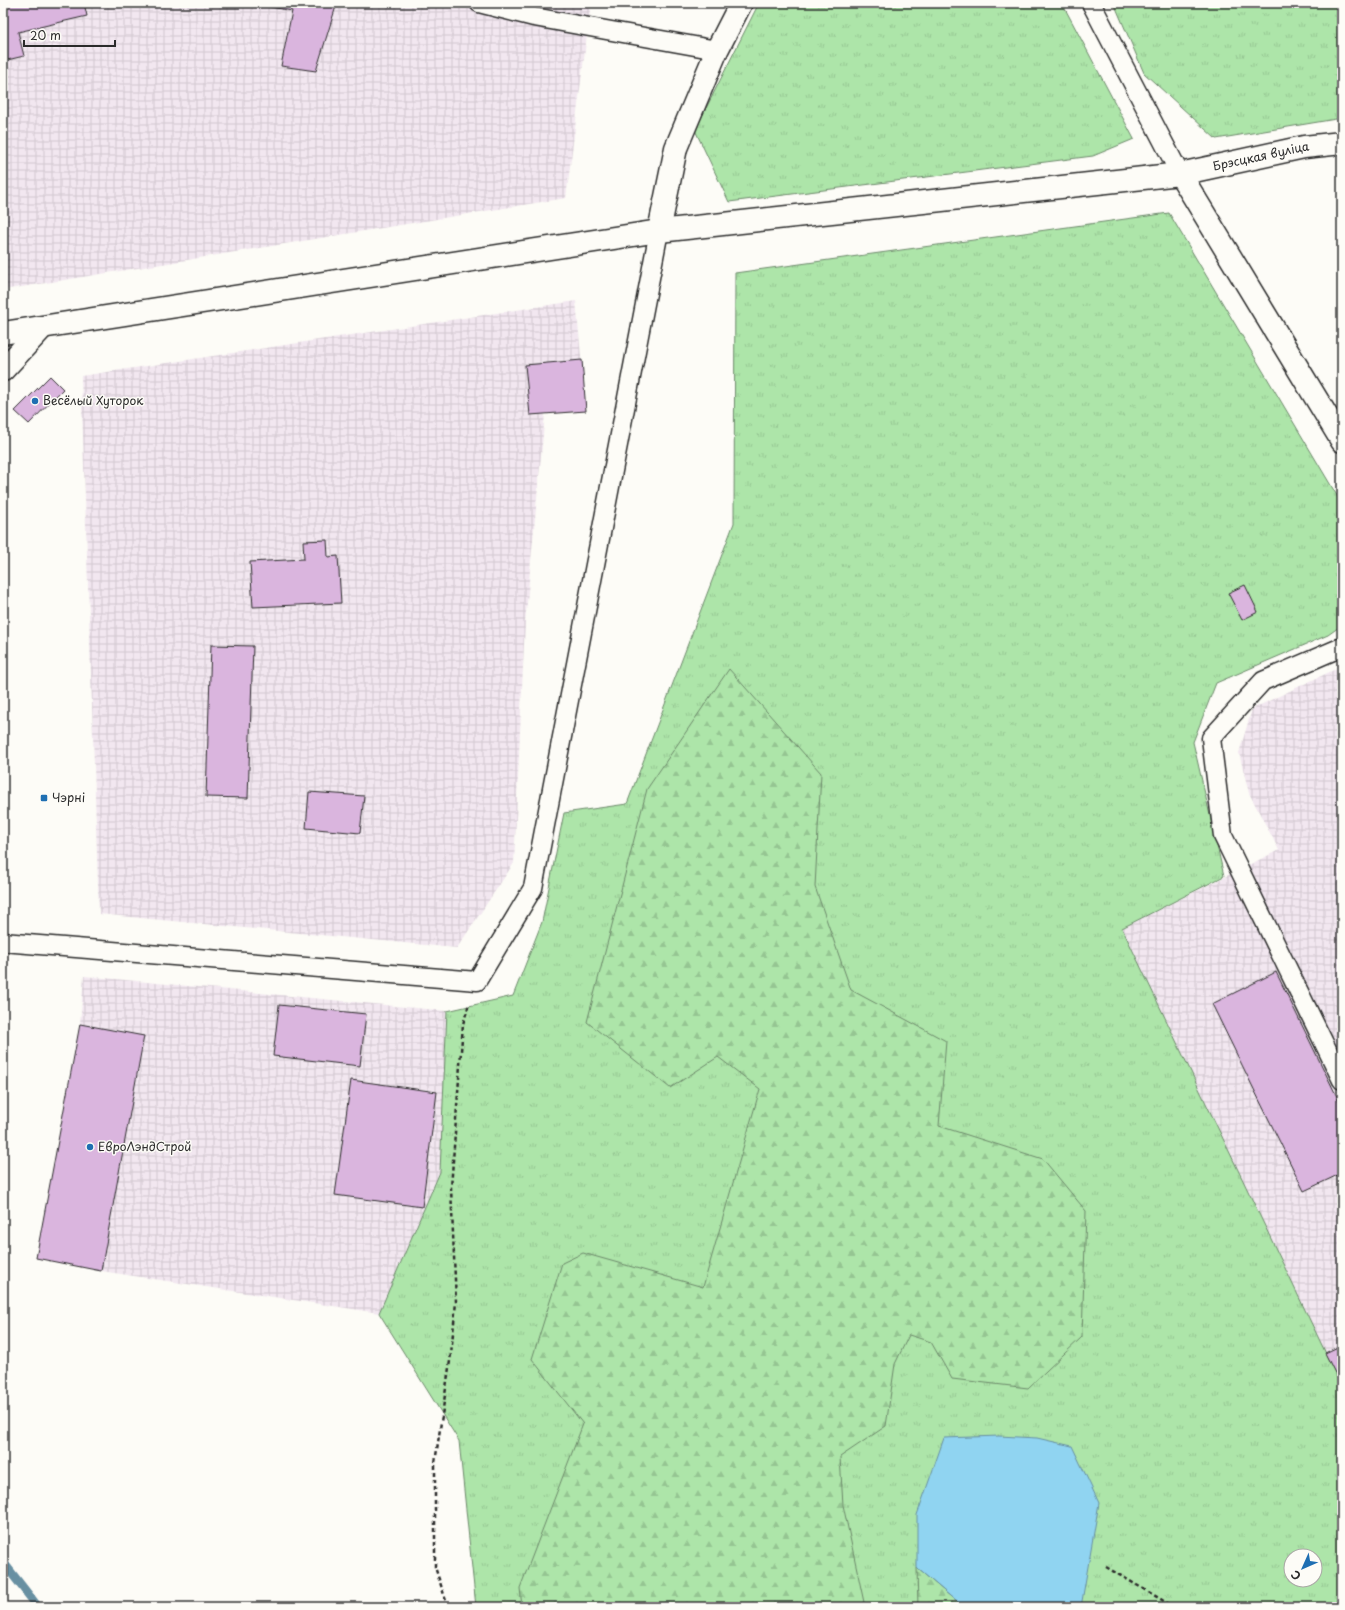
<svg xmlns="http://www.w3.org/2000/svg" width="1345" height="1610" viewBox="0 0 1345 1610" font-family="'Playpen Sans',sans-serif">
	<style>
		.industrial { fill: url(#industrial-grid) }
		.grass { fill: url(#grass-tufts); stroke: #6c886a; fill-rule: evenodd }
		.forest { fill: url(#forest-firs); stroke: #6c886a }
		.water { fill: #90d4f1; stroke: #6890a2 }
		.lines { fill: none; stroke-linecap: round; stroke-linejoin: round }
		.stream { stroke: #6890a2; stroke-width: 9 }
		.building { fill: #dab5de; stroke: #2b2b2b }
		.lane-casing { stroke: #2b2b2b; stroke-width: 21 }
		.street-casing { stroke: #2b2b2b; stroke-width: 25 }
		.secondary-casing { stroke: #2b2b2b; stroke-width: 25 }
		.path { stroke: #2b2b2b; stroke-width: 2.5; stroke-dasharray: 4 3; stroke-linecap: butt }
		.lane { stroke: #fdfcf7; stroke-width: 18 }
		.street { stroke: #fdfcf7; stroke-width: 22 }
		.secondary { stroke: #fdfcf7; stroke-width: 22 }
		.poi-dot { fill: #1f6fb2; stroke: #fdfcf7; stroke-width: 1.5 }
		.labels { text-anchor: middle; stroke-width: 3; stroke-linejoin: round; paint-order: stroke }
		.street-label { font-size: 12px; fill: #2b2b2b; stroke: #fdfcf7 }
		.poi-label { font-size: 12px; fill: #2b2b2b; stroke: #fdfcf7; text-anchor: start }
	</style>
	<defs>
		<pattern id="industrial-grid" width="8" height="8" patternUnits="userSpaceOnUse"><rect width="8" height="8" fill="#f2e7f0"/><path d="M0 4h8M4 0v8" fill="none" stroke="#d0c6ce"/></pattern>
		<pattern id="grass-tufts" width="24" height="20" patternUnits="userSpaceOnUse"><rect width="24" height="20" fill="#ade5a9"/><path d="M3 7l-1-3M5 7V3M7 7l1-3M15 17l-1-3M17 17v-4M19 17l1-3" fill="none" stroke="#95c592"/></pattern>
		<pattern id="forest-firs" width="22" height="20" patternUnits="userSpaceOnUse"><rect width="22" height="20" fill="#ade5a9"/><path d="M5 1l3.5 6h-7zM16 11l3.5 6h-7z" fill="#95c592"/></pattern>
	</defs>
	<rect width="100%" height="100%" fill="#fdfcf7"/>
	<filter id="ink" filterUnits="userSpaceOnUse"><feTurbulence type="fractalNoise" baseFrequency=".025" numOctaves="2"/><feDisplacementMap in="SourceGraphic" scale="8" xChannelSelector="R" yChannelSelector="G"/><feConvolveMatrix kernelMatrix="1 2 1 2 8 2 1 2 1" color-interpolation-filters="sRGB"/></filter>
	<g filter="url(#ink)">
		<path class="industrial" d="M3,3h588l-25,195 -563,92z
			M576,301l10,110 -41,3 -20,209 -11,240 -57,85 -358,-34 -18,-538z
			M1342,666v721l-220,-459 157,-78 -30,-57 -10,-40 13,-44z
			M84,976l363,35 -7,161 -61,141 -278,-42 -65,-13 44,-234z"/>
		<path class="grass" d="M759,3h303l72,136 -41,17 -364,46 -34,-72z
			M1114,3h228v115l-126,21 -72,-66z
			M1169,213l173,291v121l-14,10 -112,48 -23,59 31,134 -102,52 220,459v220h-866l-17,-166 -80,-128 61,-141 7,-161 66,-15 29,-74 22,-109 63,-9 107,-281 1,-250zM1291,1556h24v24h-24z"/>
		<path class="forest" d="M729,669l92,104 -6,114 36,103 95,51 -7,85 104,33 43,52 -4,126 -54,51 -76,-9 -21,-37 -22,-7 -14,29 -9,62 -46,31 3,48 22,102h-343l-2,-19 63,-164 -51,-65 30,-96 21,-10 120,34 57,-198 -42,-32 -48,31 -83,-66 60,-233z
			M917,1568l46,39h-45z"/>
		<path class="water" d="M999,1436l38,2 35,8 27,57 -18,104h-118l-46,-39v-53l27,-77z"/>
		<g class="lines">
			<path class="stream" d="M3,1562l35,45"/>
		</g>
		<path class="building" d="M3,3h81l3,13 -69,16 6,24 -21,5z
			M249,3h88l-21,68 -35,-5 11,-55z
			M1342,246v19l-4,-18z
			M582,360l4,51 -56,4 -5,-50z
			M50,376l13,13 -34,35 -14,-13z
			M327,540l1,17 10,-1 3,47 -88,4 -3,-45 54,-3 -1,-18z
			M1245,585l13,27 -16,8 -14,-27z
			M211,645l42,1 -5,152 -42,-1z
			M309,792l55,4 -4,37 -54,-5z
			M1276,972l66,135v66l-38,18 -92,-187z
			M279,1005l87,9 -6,52 -87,-10z
			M80,1024l64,12 -43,235 -65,-13z
			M351,1080l86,12 -15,115 -87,-12z
			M1342,1345v42l-17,-34z"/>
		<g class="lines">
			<g class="lane-casing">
				<path id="lane" d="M479,3l55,14 183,33
					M1091,3l89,171
					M1342,647l-79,34 -52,57 12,98 119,244
					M3,942l474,39 56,-93 126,-657"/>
			</g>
			<g class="street-casing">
				<path id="street" d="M1180,174l162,267"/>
			</g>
			<g class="secondary-casing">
				<g id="secondary">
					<path d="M659,231l17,-83 41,-98 24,-47"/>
					<path id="s1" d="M3,333l656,-102 521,-57 124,-27 38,-4"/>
					<path d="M3,370l39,-42"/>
				</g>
			</g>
			<path class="path" d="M1106,1567l68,40
				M448,1607l-13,-40v-104l16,-109 5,-52 -5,-114 12,-164 6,-20"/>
			<use href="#lane" class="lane"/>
			<use href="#street" class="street"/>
			<use href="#secondary" class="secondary"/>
		</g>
	</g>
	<g class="poi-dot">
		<circle cx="35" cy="401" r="4"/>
		<rect x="40" y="794" width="8" height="8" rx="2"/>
		<circle cx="90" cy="1147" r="4"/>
	</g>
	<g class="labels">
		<g class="street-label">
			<text dy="4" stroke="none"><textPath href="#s1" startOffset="1271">Брэсцкая вуліца</textPath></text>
		</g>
		<g class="poi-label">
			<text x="43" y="405">Весёлый Хуторок</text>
			<text x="52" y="802">Чэрні</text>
			<text x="98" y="1151">ЕвроЛэндСтрой</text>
		</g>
	</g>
	<rect width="1345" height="1610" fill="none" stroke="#fdfcf7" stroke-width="16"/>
	<rect x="8" y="8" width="1329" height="1594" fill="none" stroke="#2b2b2b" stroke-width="1.5" filter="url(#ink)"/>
	<g transform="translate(1303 1568) rotate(225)"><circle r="19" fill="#fdfcf7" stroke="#a9a8a5"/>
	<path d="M0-3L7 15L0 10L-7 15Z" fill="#1f6fb2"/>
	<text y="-6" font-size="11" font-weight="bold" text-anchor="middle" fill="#2b2b2b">С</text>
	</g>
	<path d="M24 40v6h91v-6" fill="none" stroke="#2b2b2b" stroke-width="2"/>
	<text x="30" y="40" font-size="12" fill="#2b2b2b" stroke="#fdfcf7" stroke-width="3" paint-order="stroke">20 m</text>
</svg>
